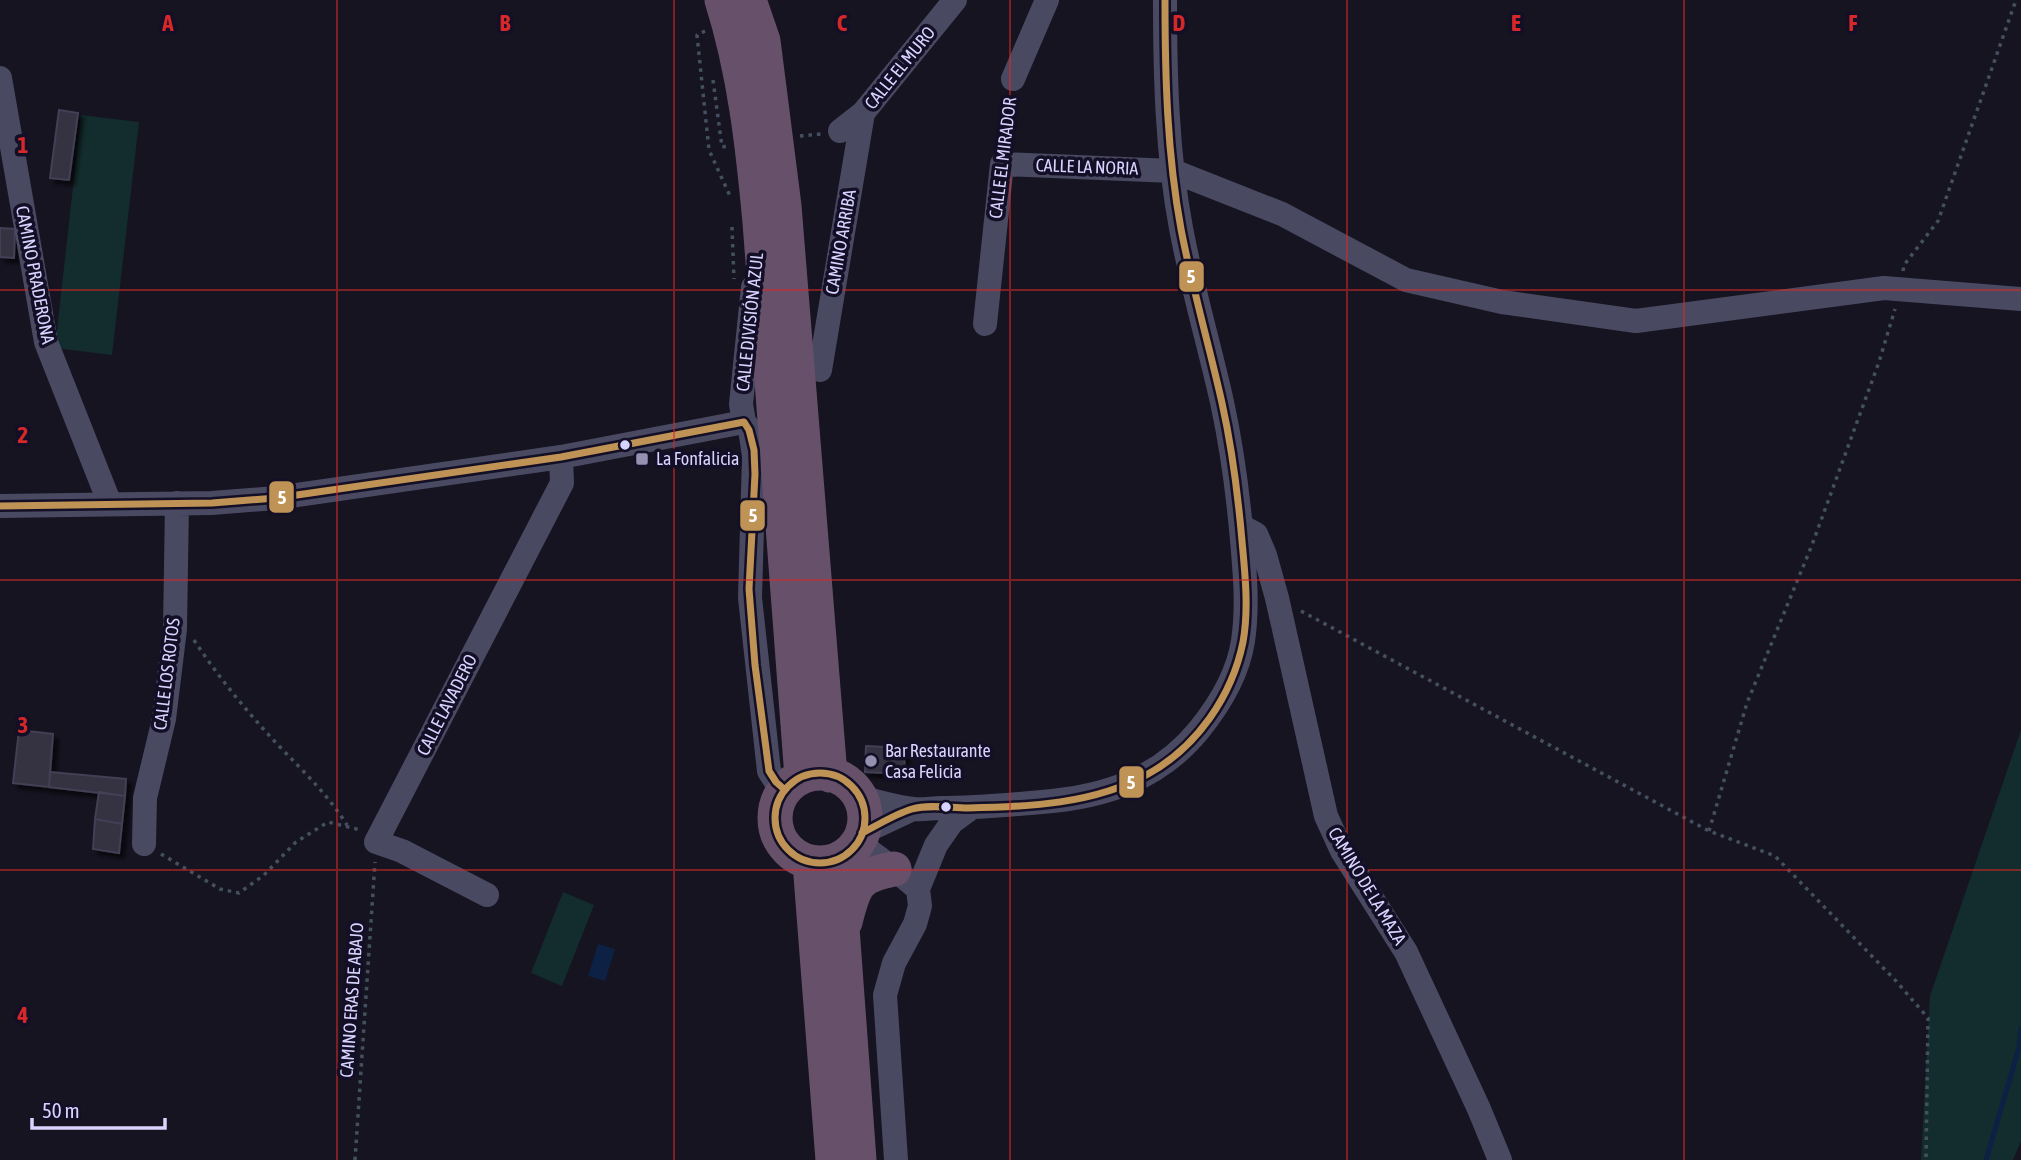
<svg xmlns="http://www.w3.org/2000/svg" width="2021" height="1160" viewBox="0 0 2021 1160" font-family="'Asap Condensed',sans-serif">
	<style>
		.green { fill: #132c2d }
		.water { fill: #0d2144 }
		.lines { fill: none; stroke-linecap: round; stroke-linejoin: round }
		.stream { stroke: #0d2144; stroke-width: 5 }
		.building { fill: #343243; stroke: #433f54; stroke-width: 2; filter: url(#shadow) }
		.path { stroke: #44505f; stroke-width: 3.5; stroke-dasharray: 3.5 5; stroke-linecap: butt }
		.minor { stroke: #4a4962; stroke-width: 24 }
		.highway { stroke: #67516a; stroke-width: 35 }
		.bus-1-casing { stroke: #130f26; stroke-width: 12 }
		.bus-1 { stroke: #bf9255; stroke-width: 7 }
		.grid { fill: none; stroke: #d62828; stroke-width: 2; stroke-opacity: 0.55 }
		.bus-dot { fill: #d9d4ff; stroke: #130f26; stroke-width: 2.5 }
		.poi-dot { fill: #9591b1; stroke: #130f26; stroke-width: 2.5 }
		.labels { text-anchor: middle; stroke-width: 7; stroke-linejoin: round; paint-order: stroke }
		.street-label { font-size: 18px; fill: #d9d4ff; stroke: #130f26 }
		.poi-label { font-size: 18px; fill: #d9d4ff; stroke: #130f26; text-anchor: start }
		.grid-label { font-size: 23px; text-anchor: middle; font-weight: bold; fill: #d62828; stroke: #130f26; stroke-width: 7; stroke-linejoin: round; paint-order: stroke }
		.line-badge { stroke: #130f26; stroke-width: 2.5 }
		.badge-label { font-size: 19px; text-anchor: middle; font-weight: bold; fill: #fff }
	</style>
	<defs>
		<filter id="shadow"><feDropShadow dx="5" dy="5" stdDeviation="2" flood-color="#0009"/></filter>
	</defs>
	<rect width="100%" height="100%" fill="#161421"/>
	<path class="green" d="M81,115l58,7 -27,233 -57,-7z
		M2021,730v411l-8,19h-92l9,-164z
		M563,892l31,13 -32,81 -31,-13z"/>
	<path class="water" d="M598,944l17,5 -10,32 -17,-5z"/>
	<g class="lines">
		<path class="stream" d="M1986,1160l33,-112 2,-20"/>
	</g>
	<path class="building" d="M59,110l19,3 -9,67 -19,-2z
		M0,228l15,1 -1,29 -14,-1z
		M19,730l34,4 -4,53 -36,-4z
		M866,746l39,2 -1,26 -39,-2z
		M50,772l76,7 -1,17 -76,-9z
		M99,792l26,4 -3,28 -27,-5z
		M95,819l27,5 -3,29 -26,-4z"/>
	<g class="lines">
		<path class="path" d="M705,31l-8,4 12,115 21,46
			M713,80l9,67 5,-1
			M800,136l21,-2
			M1004,145l7,-48
			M732,227l2,52
			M1903,271l1,-6 34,-44 78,-221
			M1301,611l408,220 66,25 121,125 32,37 -2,142
			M194,640c25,38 54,73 85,106 25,26 49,49 68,79
			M1709,831l38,-128 65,-158 67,-183 16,-53
			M161,854l59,35 19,4 25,-18 32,-33 32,-20 33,8
			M355,1160l20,-298"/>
		<path class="minor" d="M0,78l46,264 64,162
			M1013,79l34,-79
			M840,131l23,-18 92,-113
			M753,287l-12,117 3,18 6,7 4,27 -4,142 19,173 7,11 9,8
			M985,324l17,-160 171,7 109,43 124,66 96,22 134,19 248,-33 137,11
			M820,370l43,-257
			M0,506l212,-3 64,-5 285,-41 183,-35
			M1241,526l15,8 9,21 12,43 49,218 16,35 64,101 73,157 21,51
			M859,797c18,4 36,10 55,12 9,1 18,-1 27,-1 34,0 67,-3 101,-6 62,-5 116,-22 157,-72 21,-26 39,-56 44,-89 5,-34 2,-67 -1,-101 -4,-46 -10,-92 -20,-138 -13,-58 -30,-115 -41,-174 -14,-74 -16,-152 -16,-228
			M862,833l51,-24
			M858,842l36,27 24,20 2,17 -5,18 -21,39 -9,32 11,165
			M144,844l1,-46 19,-79 11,-90 2,-126
			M918,889l18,-44 16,-23 19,-14
			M487,895l-85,-44 -26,-9 186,-359 -1,-26"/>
		<path class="highway" d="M722,0c23,73 31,147 38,222l42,555
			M749,0l14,41 21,165 46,569
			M775 818a45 45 0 1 1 90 0a45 45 0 1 1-90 0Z
			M837,860l22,300
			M810,863l23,297
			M845,922c9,-36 11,-46 49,-53"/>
		<g class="bus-1-casing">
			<path id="bus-1" d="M0,506l212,-3 64,-5 285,-41 183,-35 5,8 5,20 1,24 -6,115 6,76 14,106 7,11 9,8
				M775 818a45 45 0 1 1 90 0a45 45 0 1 1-90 0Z
				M862,833c16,-8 33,-19 50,-24 18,-5 38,-1 56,-1 59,-1 127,-4 180,-34 49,-27 84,-78 95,-132 6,-33 2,-68 -1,-101 -4,-46 -10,-93 -20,-138 -13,-58 -30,-116 -41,-174 -14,-76 -16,-153 -16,-229"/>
		</g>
		<use href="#bus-1" class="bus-1"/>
	</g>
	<path class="grid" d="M337,0v1160M674,0v1160M1010,0v1160M1347,0v1160M1684,0v1160M0,290h2021M0,580h2021M0,870h2021"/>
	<g class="bus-dot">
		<circle cx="625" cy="445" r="6"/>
		<circle cx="946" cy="807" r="6"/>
	</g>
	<g class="poi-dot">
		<rect x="635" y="452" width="14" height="14" rx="3.5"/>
		<circle cx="871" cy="761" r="7"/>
	</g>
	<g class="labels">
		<g class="street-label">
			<text transform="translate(900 68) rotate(-51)" y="6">CALLE EL MURO</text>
			<text transform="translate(1003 158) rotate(-83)" y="6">CALLE EL MIRADOR</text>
			<text transform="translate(1087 167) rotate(2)" y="6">CALLE LA NORIA</text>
			<text transform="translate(841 242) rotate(-80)" y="6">CAMINO ARRIBA</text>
			<text transform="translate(35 275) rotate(79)" y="6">CAMINO PRADERONA</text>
			<text transform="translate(750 322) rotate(-84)" y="6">CALLE DIVISIÓN AZUL</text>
			<text transform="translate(167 674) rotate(-83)" y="6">CALLE LOS ROTOS</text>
			<text transform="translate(447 705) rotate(-63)" y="6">CALLE LAVADERO</text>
			<text transform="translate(1367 886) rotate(59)" y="6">CAMINO DE LA MAZA</text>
			<text transform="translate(352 1000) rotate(-86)" y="6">CAMINO ERAS DE ABAJO</text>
		</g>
		<g class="poi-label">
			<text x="656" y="465">La Fonfalicia</text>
			<text x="885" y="757">Bar Restaurante<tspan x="885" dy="21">Casa Felicia</tspan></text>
		</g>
	</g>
	<g class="grid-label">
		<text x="168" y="31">A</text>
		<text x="505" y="31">B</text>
		<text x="842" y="31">C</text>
		<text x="1179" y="31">D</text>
		<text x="1516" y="31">E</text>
		<text x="1853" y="31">F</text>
		<text x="23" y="153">1</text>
		<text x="23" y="443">2</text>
		<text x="23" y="733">3</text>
		<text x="23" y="1023">4</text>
	</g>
	<g class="line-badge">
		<rect x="1178" y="260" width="27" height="33" rx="7" fill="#bf9255"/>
		<rect x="268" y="480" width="27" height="34" rx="7" fill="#bf9255"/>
		<rect x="739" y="499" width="27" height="33" rx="7" fill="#bf9255"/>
		<rect x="1118" y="765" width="27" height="34" rx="7" fill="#bf9255"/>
	</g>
	<g class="badge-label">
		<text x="1191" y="283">5</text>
		<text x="282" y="504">5</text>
		<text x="753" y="522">5</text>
		<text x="1131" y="789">5</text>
	</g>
	<path d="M32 1118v10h133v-10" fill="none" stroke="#d9d4ff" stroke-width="3.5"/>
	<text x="42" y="1118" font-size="21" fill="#d9d4ff" stroke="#130f26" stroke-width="5" paint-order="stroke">50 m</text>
</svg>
